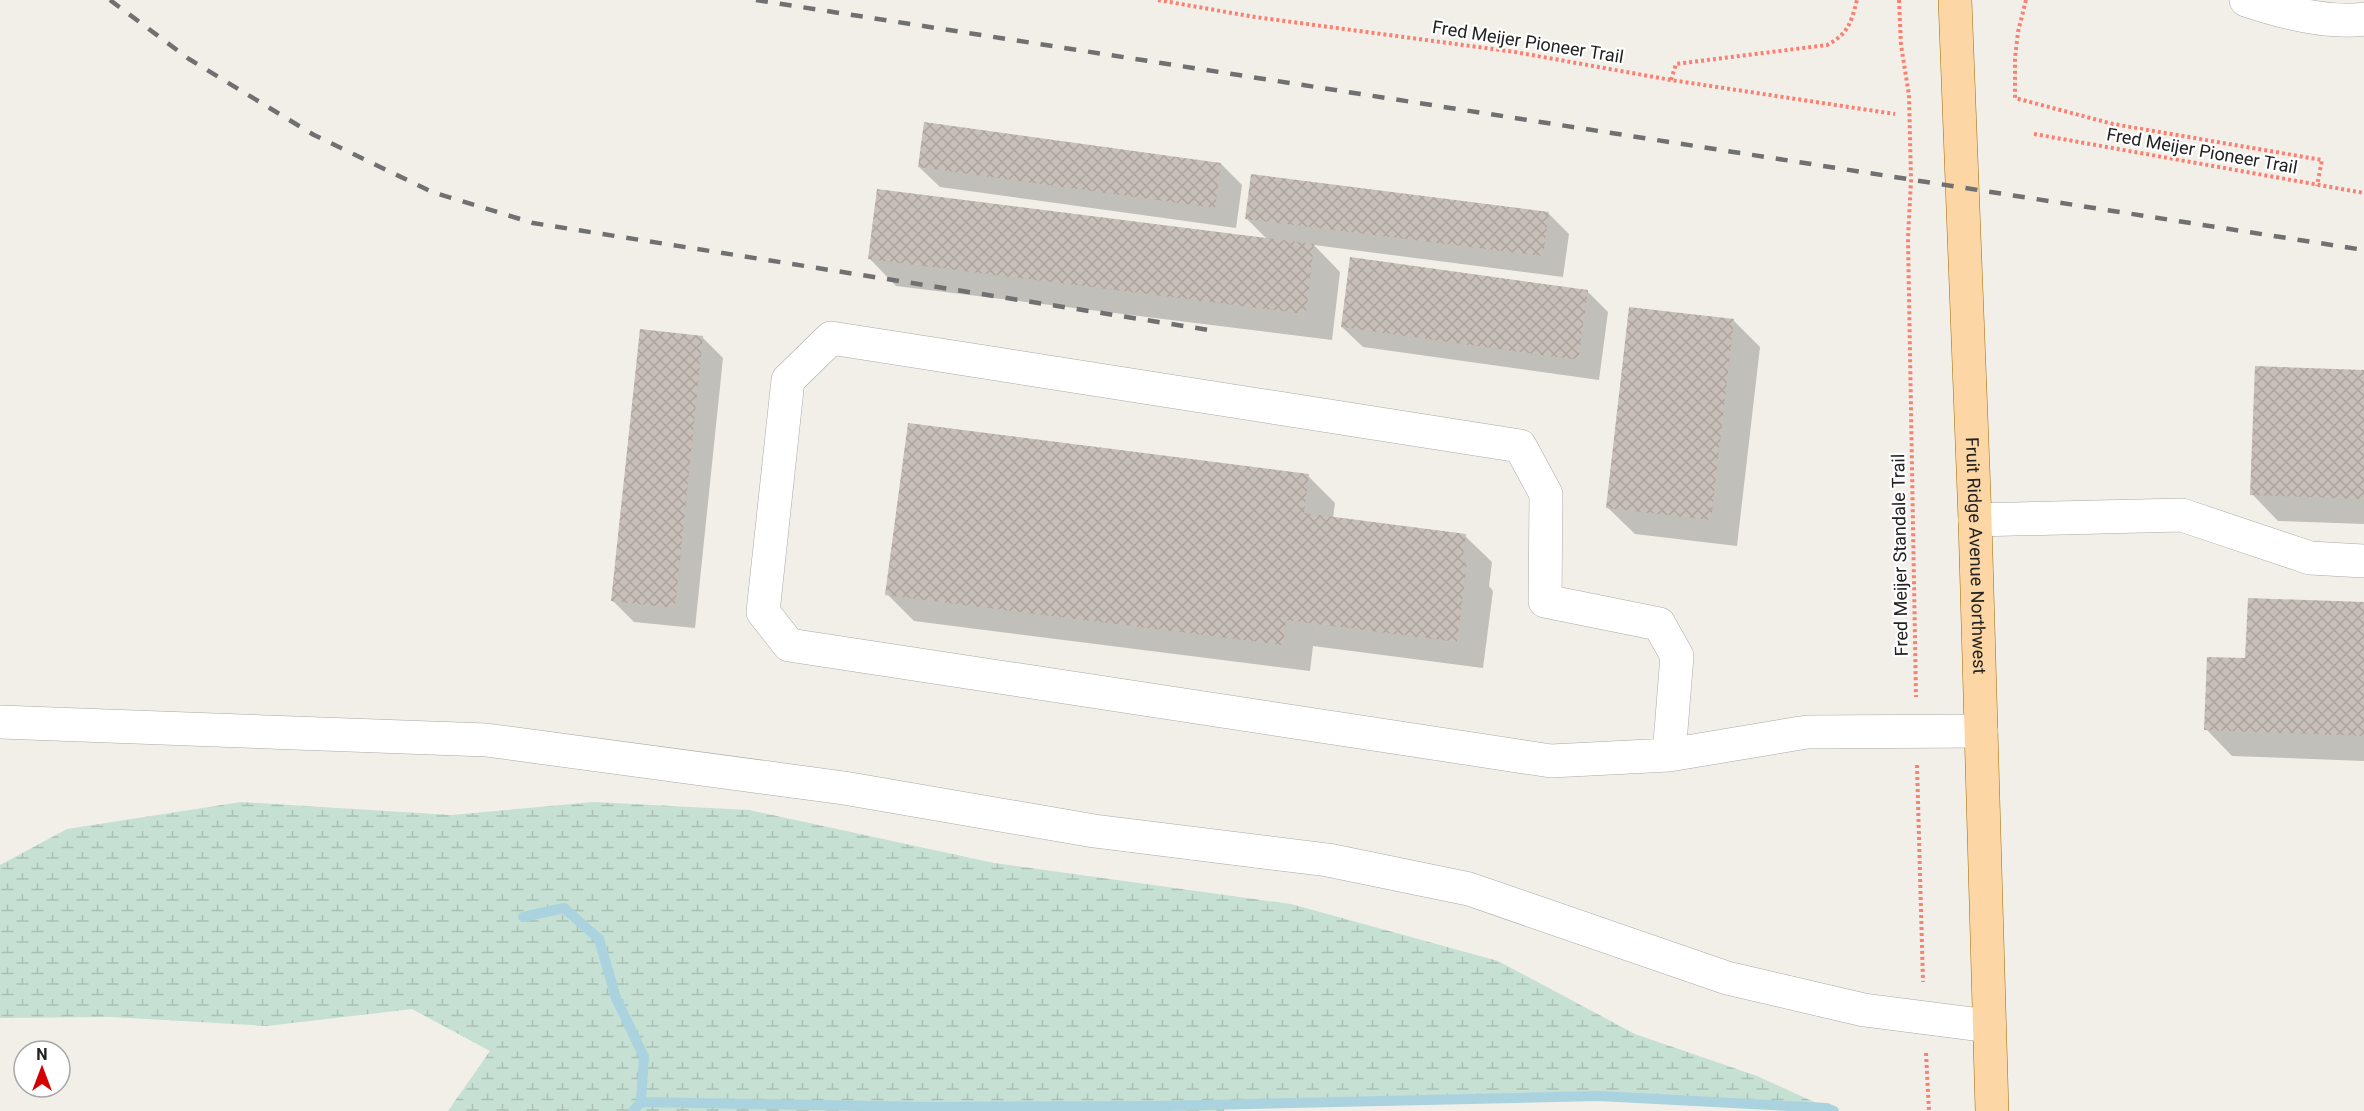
<svg xmlns="http://www.w3.org/2000/svg" width="2364" height="1111" viewBox="0 0 2364 1111" font-family="Roboto,sans-serif">
	<style>
		.wetland { fill: url(#wetland-marsh) }
		.shadow { fill: #0003 }
		.lines { fill: none; stroke-linecap: round; stroke-linejoin: round }
		.stream { stroke: #aad3df; stroke-width: 10 }
		.building { fill: url(#building-cross-hatch) }
		.minor-casing { stroke: #a9a9a9; stroke-width: 34 }
		.major-casing { stroke: #a06b00; stroke-width: 34 }
		.path { stroke: #fa8072; stroke-width: 4; stroke-dasharray: 3 3; stroke-linecap: butt }
		.minor { stroke: #fff; stroke-width: 33 }
		.major { stroke: #fcd6a4; stroke-width: 33 }
		.rail { stroke: #707070; stroke-width: 4.5; stroke-dasharray: 12 12; stroke-linecap: butt }
		.labels { text-anchor: middle; stroke-width: 4.5; stroke-linejoin: round; paint-order: stroke }
		.street-label { font-size: 18px; fill: #222; stroke: #fff }
	</style>
	<defs>
		<pattern id="wetland-marsh" width="20" height="14" patternUnits="userSpaceOnUse" patternTransform="scale(1.5)"><rect width="20" height="14" fill="#c6e0d4"/><path d="M1 5h8M5 5V1M11 12h8M15 12V8" fill="none" stroke="#aac0b6"/></pattern>
		<pattern id="building-cross-hatch" width="8" height="8" patternUnits="userSpaceOnUse" patternTransform="scale(1.5)"><rect width="8" height="8" fill="#c7bfb8"/><path d="M0 0l8 8M0 8l8-8" fill="none" stroke="#aba49e"/></pattern>
	</defs>
	<rect width="100%" height="100%" fill="#f2efe9"/>
	<path class="wetland" d="M241,802l210,13 143,-13 155,8 245,53 297,41 207,57 137,73 122,42 70,32 -228,-12 -375,8v7h-776l42,-60 -78,-42 -145,17 -156,-9 -111,1v-153l67,-36z"/>
	<path class="shadow" d="M1221,164l21,21 -6,43 -296,-41 -21,-20z
		M1548,213l21,21 -6,43 -249,-32 26,27 -8,68 -436,-54 -26,-27 397,-20 -21,-21z
		M1587,291l21,21 -9,68 -236,-33 -21,-20z
		M1733,320l27,27 -23,199 -102,-12 -27,-26z
		M702,337l21,21 -28,270 -61,-6 -21,-21z
		M2364,372v152l-86,-3 -26,-27z
		M1308,476l27,27 -2,15 132,18 27,26 -3,24 4,5 -10,77 -170,-22 -3,25 -396,-50 -27,-27z
		M2364,604v157l-132,-5 -26,-27 41,-69z"/>
	<g class="lines">
		<path class="stream" d="M523,917l41,-9 35,31 17,59 28,59 -3,45 -8,9
			M641,1102l286,5 235,-1 437,-10 228,12 7,3"/>
	</g>
	<path class="building" d="M924,122l297,41 -6,45 -297,-41z
		M1251,174l298,38 -6,44 -298,-37z
		M877,189l437,55 -8,70 -438,-55z
		M1350,257l238,33 -10,70 -237,-33z
		M1629,307l105,12 -23,201 -105,-12z
		M640,329l63,7 -28,272 -64,-7z
		M2255,366l109,4v129l-114,-4z
		M908,423l401,51 -5,39 162,21 -4,28 5,1 -10,79 -171,-22 -3,25 -398,-50z
		M2248,598l116,4v134l-160,-6 3,-73 38,1z"/>
	<g class="lines">
		<g class="minor-casing">
			<path id="minor" d="M2246,0c36,12 80,24 118,19
				M1975,520l207,-5 128,43 54,3
				M0,722l486,18 358,48 250,43 234,29 141,29 258,89 137,32 125,16
				M1669,755l8,-99 -18,-32 -114,-23 1,-107 -26,-48 -689,-108 -43,42 -25,232 26,33 762,116 118,-6 138,-23 174,-1"/>
		</g>
		<g class="major-casing">
			<g id="major">
				<path id="s1" d="M1955,0l20,520 17,591"/>
			</g>
		</g>
		<path class="path" d="M1158,0l97,17 260,35 156,28 224,34
			M1899,0l2,45 8,50 2,85 -3,58 8,459
			M2026,0l-8,32 -3,26v40l98,26 209,36 -5,26
			M1671,80l5,-16 151,-19c21,-11 24,-22 30,-45
			M2034,134l330,59
			M1917,765l6,217
			M1926,1053l3,58"/>
		<use href="#minor" class="minor"/>
		<use href="#major" class="major"/>
		<path class="rail" d="M110,0l79,59 125,76 118,57 101,31 676,107
			M756,0l1608,250"/>
	</g>
	<g class="labels">
		<g class="street-label">
			<text transform="translate(1528 42) rotate(9)" y="6">Fred Meijer Pioneer Trail</text>
			<text transform="translate(2202 151) rotate(10)" y="6">Fred Meijer Pioneer Trail</text>
			<text transform="translate(1900 555) rotate(-91)" y="6">Fred Meijer Standale Trail</text>
			<text dy="6" stroke="none"><textPath href="#s1" startOffset="556">Fruit Ridge Avenue Northwest</textPath></text>
		</g>
	</g>
	<g transform="translate(42 1069)"><circle r="28" fill="#ffffff" stroke="#a7a7a7" stroke-width="1.5"/>
	<path d="M0-4.5L10 22L0 15L-10 22Z" fill="#d40000"/>
	<text y="-9" font-size="16" font-weight="bold" text-anchor="middle" fill="#222222">N</text>
	</g>
</svg>
